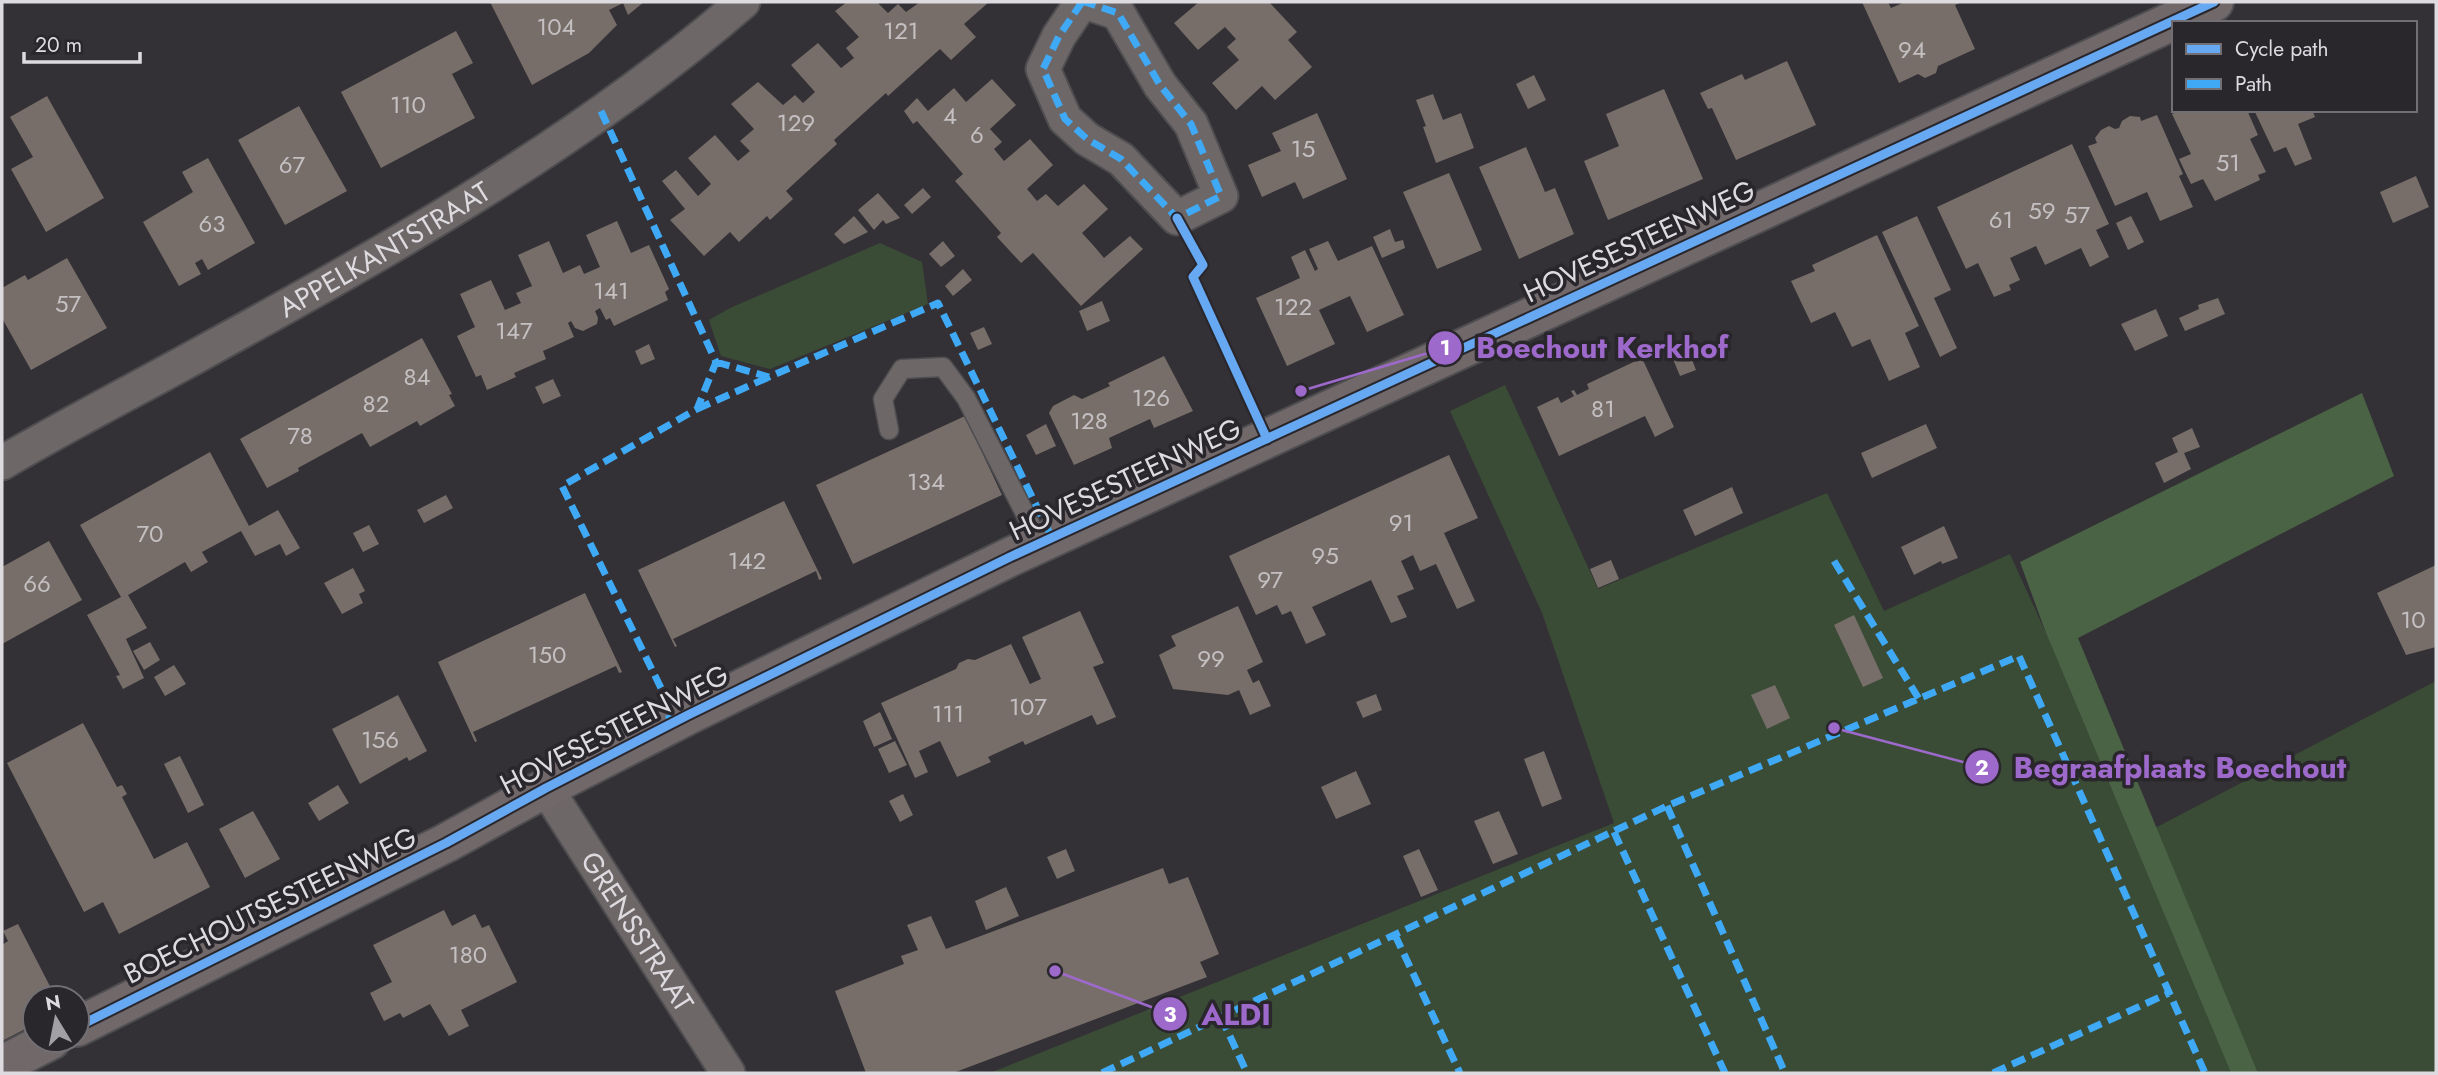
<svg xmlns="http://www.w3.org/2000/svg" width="2438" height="1075" viewBox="0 0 2438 1075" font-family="Jost,sans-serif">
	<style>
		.green { fill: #3a4c36 }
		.forest { fill: #4a6345 }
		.building { fill: #776e6a }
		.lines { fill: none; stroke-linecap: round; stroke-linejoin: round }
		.lane-casing { stroke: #4e4d50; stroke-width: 21 }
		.street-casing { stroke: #4e4d50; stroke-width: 37 }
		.secondary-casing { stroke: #4e4d50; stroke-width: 42 }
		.lane { stroke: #6e6767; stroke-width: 18 }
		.street { stroke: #6e6767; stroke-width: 33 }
		.secondary { stroke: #71686a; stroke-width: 38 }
		.quiet { stroke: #3fa9f5; stroke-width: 7; stroke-dasharray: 14 7; stroke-linecap: butt }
		.cycleway-casing { stroke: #29262c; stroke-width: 13 }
		.cycleway { stroke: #66a8f1; stroke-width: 9 }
		.labels { text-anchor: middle; stroke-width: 7; stroke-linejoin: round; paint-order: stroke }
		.number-label { font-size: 24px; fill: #c4c0c2 }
		.street-label { font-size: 28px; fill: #dddbe0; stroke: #29262c }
		.leader { fill: none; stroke: #9d69cb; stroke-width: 2.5 }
		.callout-dot { fill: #9d69cb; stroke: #29262c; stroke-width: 2.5 }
		.mark-label { font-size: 21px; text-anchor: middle; font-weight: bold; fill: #fff }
		.callout-label { font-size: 30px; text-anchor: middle; font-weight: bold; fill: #9d69cb; stroke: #29262c; stroke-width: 7; stroke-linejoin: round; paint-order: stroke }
	</style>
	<rect width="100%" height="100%" fill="#333135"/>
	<path class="green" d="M880,243l42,19 6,42 -158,65 -49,-13 -12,-36 21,-12z
		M1505,385l93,204 229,-96 57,118 126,-57 36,79 185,440h-1241l624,-250 -72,-210 -92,-202z
		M2436,681v392h-178l-103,-245z"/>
	<path class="forest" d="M2362,393l32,83 -316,162 180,435h-27l-185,-440 -26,-71z"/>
	<path class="building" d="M490,2h154l-16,13 -5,-12 -14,7 8,15 -28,28 -57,32z
		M847,2h30l11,11 10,-9 8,8 14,-10h69l-25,22 12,13 -25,23 -11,-11 -52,47 -2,-3 -52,47 3,4 -51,47 7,8 -23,21 -3,-4 -28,26 -9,-10 -26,24 -34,-36 15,-11 -23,-28 14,-11 22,26 13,-12 -23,-26 27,-23 23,26 12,-10 -10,-10 14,-12 -23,-25 27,-22 25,23 12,-10 8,8 12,-11 -24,-27 27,-22 23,25 13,-10 -8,-10 13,-11 -24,-26z
		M1199,2h70l28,30 -9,8 24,27 -37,33 -13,-14 -26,24 -24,-27 27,-23 -12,-13 9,-8 -11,-12 -27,23 -24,-27z
		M1862,2h26l3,6 14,-6h57l-7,3 20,44 -37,17 -2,7 -11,5 -7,-4 -19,9z
		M456,31l17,32 -21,11 23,44 -94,50 -40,-76z
		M1787,61l29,64 -80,35 -24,-52 -4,1 -8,-16 42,-19 3,6z
		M1534,75l12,25 -18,9 -12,-25z
		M992,79l24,26 -26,24 12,13 -8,7 10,12 26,-22 23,26 -26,24 10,12 9,-7 12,12 26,-22 24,25 -26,24 11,12 11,13 26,-22 13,13 -62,57 -48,-53 -12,10 -24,-26 4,-4 -46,-52 8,-7 -46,-53 -4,3 -9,-13 13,-13 11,13 26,-23 12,14z
		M1664,89l39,90 -95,41 -24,-59 35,-15 -13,-32z
		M1433,94l10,26 18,-7 13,35 -38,15 -13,-36 3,-1 -10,-26z
		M47,96l57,102 -58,34 -35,-63 22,-12 -23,-40z
		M299,106l48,85 -62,34 -47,-85z
		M2180,110h67l11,25 -8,4 16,33 -8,3 2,5 -45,21 -12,-22 -12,5 -12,-25 12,-5 -19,-40z
		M2254,110h58l3,7 -17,7 14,35 -17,7 -9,-19 -12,5z
		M1317,113l30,66 -44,20 -8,-17 -33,15 -14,-32 33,-14 -9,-18z
		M2157,115l26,59 -4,2 14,31 -33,14 -13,-29 -32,14 -27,-60 9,-3 -2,-5 6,-8 8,-4 6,3 4,-1 3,-7 8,-5 10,1 1,4z
		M2072,144l37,80 -13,6 13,27 -19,10 -9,-19 -36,17 -9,-19 -26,12 10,22 -11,5 2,5 -17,7 -16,-34 -12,6 -29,-62z
		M1526,147l19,45 10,-4 19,46 -55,25 -40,-92z
		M208,158l47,85 -47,27 -6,-11 -7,4 6,11 -22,12 -36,-64 50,-30 -11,-20z
		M1449,173l33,77 -45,19 -34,-77z
		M2416,176l13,31 -36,16 -13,-31z
		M923,188l8,9 -19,17 -8,-9z
		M878,193l22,25 -14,6 -3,-4 -9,10 -16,-20z
		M854,216l14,16 -24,12 -10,-10z
		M1917,216l34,74 -17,8 23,50 -17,9 -58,-125z
		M2131,216l13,26 -16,8 -12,-27z
		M617,221l14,32 18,-8 20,44 -4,3 3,8 -54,26 -4,-8 -4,2 -6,-12 -5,3 3,7 -1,6 -14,7 -8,-3 -4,-7 -3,2 6,14 -31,14 3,8 -32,14 2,4 -29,13 -6,-15 -5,2 -19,-41 18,-9 -15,-33 31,-14 14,30 16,-7 -5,-10 16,-7 -14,-31 31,-14 14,32 17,-8 4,9 16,-7 -14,-32z
		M1390,229l5,13 8,-2 2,8 -23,10 -9,-21z
		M1877,235l42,91 -14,7 15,34 -31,14 -19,-42 -18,8 -17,-35 -24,11 -20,-42 24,-10 -3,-6z
		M943,241l12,15 -14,11 -12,-13z
		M1328,241l10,20 34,-15 32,69 -37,17 -17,-36 -31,14 16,34 -48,22 -31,-68 44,-20 -9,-21 14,-7 10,21 3,-2 -9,-20z
		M67,258l40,70 -76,42 -29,-52v-30l23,-13 3,5z
		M963,269l9,11 -19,16 -8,-10z
		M2218,298l7,16 -40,17 -6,-13 20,-9 -1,-4z
		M1102,301l8,20 -23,10 -8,-20z
		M2156,309l12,27 -33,15 -14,-27z
		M984,327l8,17 -14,6 -8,-17z
		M422,338l30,56 -3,1 6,11 -35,20 -3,-5 -47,26 -8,-14 -64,35 1,3 -32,17 -27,-49z
		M649,344l6,15 -14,6 -6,-14z
		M1689,352l7,18 -16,6 -7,-17z
		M1164,356l29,55 -39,17 -4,-9 -41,19 3,10 -38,17 -25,-52 4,-7 21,-11 8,4 28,-13 -2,-3z
		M1642,358l32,69 -19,10 -10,-21 -86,40 -22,-49 21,-10 3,6 13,-7 -3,-5 3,-1 3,5 12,-6 -2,-5z
		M553,379l8,17 -18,8 -8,-17z
		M965,416l37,79 -149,69 -37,-79z
		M1046,424l10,22 -20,9 -10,-20z
		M1926,424l11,24 -65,30 -11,-25z
		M2192,428l8,19 -16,6 7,16 -27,14 -9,-20 23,-11 -6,-14z
		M210,452l39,74 29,-16 22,38 -14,8 -6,-12 -25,12 -14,-25 -39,21 6,10 -17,10 -6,-10 -57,33 19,33 -21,11 18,39 -21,11 -7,-13 4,-1 -33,-60 34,-18 -41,-72z
		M1449,455l29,63 -34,15 31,68 -18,8 -21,-45 -16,7 -7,-16 -12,6 13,28 -17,7 10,21 -16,6 -20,-43 -59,27 14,28 -20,9 -15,-33 -9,4 -5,-10 -21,10 -27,-59z
		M1732,487l11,26 -48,23 -12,-26z
		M446,495l7,13 -29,15 -7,-13z
		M784,501l38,78 -3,1 -3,-9 -143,68 4,7 -2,1 -37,-77z
		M369,525l10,19 -16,8 -10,-19z
		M1944,526l14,32 -16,6 -1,-3 -27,14 -13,-28z
		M49,541l33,59 -80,44v-77z
		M1611,560l8,19 -21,9 -8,-19z
		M2436,565v82l-30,8 -29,-62z
		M353,568l12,23 -6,3 4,9 -21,11 -18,-31z
		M585,593l37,79 -3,1 -3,-7 -143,66 4,9 -2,1 -37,-80z
		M1238,606l25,56 -16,8 6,13 6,-3 12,26 -21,9 -11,-25 -11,5 -55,-6 -14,-34 17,-9 -5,-10z
		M1080,611l24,52 -11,4 23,50 -19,8 -5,-10 -67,30 -2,-4 -35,16 3,5 -34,15 -17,-36 -21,10 9,21 -13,6 -34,-75 75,-34 3,-6 9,-4 7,1 36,-16 19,40 11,-5 -19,-42z
		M1854,615l29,63 -20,9 -29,-62z
		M150,642l10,18 -16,10 -11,-19z
		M174,665l12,19 -21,12 -11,-19z
		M1775,685l15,33 -23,11 -16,-34z
		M1376,694l6,16 -19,8 -7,-16z
		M398,695l29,56 -18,10 -2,-4 -47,27 -28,-55z
		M880,712l12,27 -18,8 -11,-26z
		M83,723l34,64 5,-2 5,9 -5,3 32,62 33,-17 23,45 -91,47 -16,-32 -19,10 -77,-149z
		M895,741l12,24 -18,8 -11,-24z
		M1544,751l18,48 -20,8 -18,-48z
		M180,756l24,49 -16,8 -24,-49z
		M1356,771l15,33 -35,15 -15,-32z
		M338,785l11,18 -30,18 -11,-18z
		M903,794l10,21 -13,7 -11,-21z
		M253,811l27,48 -35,19 -26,-49z
		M1499,811l19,43 -25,10 -19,-43z
		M1066,849l9,22 -18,8 -10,-22z
		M1419,849l19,41 -17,7 -18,-41z
		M1163,868l6,16 19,-7 31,77 -19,8 7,15 -254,96h-87l-31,-82 69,-27 -3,-8 17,-6 -11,-25 24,-9 15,33z
		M1006,887l13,29 -33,14 -11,-29z
		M444,910l8,16 23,-12 7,14 7,-3 28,57 -56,28 8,16 -20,10 -19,-32 -27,14 -3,-5 -16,8 -14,-28 22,-11 -19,-37z
		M18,924l38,74h-21v26l-33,17v-96l6,-4 -5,-10z"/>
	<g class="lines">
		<g class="lane-casing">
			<path id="lane" d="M889,430l-6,-31 19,-30 41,-2 23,31 74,145"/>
		</g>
		<g class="street-casing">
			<g id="street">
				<path d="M1082,2l-23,34 -16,33 22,50 22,20 34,20 56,59 44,-22 -30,-72 -31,-39 -42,-72 -33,-11"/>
				<path id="s1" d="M2,463c68,-40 139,-76 209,-115 183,-100 374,-209 532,-346"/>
				<path id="s2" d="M546,788l182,285"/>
			</g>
		</g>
		<g class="secondary-casing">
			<path id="secondary" d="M77,1027l369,-184 100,-55 142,-73 322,-158 1204,-555
				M2,1065l49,-25"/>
		</g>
		<use href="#lane" class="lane"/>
		<use href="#street" class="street"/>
		<use href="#secondary" class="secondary"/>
		<path class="quiet" d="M1082,2l-23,34 -16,33 22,50 22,20 34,20 56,59 44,-22 -30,-72 -31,-39 -42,-72 -33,-11
			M601,111l115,251 -19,47 -135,77 99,202 10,36
			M716,362l53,15 169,-74 114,235
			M697,409l72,-32
			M1834,561l85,138
			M1667,806l118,267
			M1614,832l111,241
			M1395,935l65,138
			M1221,1017l26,56
			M1102,1073l565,-267 352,-150 186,417
			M1993,1073l176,-80"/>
		<g class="cycleway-casing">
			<path id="cycleway" d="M1177,218l26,47 -10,12 74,162
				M77,1027l369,-184 100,-55 142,-73 322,-158 1204,-555"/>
		</g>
		<use href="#cycleway" class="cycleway"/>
	</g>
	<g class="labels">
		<g class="number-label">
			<text x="556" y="35">104</text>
			<text x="901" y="39">121</text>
			<text x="1912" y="58">94</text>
			<text x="408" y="113">110</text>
			<text x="950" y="124">4</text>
			<text x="796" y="131">129</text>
			<text x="977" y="143">6</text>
			<text x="1303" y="157">15</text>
			<text x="2228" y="171">51</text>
			<text x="292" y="173">67</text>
			<text x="2042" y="219">59</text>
			<text x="2077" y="223">57</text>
			<text x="2001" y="228">61</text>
			<text x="212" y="232">63</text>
			<text x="611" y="299">141</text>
			<text x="68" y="312">57</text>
			<text x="1293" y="315">122</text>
			<text x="514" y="339">147</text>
			<text x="417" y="385">84</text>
			<text x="1151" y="406">126</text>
			<text x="376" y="412">82</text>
			<text x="1603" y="417">81</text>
			<text x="1089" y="429">128</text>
			<text x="300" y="444">78</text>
			<text x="926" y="490">134</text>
			<text x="1401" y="531">91</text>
			<text x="150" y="542">70</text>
			<text x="1325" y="564">95</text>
			<text x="747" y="569">142</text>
			<text x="1270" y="588">97</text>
			<text x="37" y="592">66</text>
			<text x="2413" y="628">10</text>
			<text x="547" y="663">150</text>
			<text x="1211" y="667">99</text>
			<text x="1028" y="715">107</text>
			<text x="948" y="722">111</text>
			<text x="380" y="748">156</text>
			<text x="468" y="963">180</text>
		</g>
		<g class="street-label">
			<text transform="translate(1639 241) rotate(-25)" y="10">HOVESESTEENWEG</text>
			<text dy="10" stroke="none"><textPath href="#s1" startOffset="438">APPELKANTSTRAAT</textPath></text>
			<text transform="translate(1125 479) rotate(-25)" y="10">HOVESESTEENWEG</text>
			<text transform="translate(614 729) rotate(-27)" y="10">HOVESESTEENWEG</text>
			<text transform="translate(270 905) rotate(-26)" y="10">BOECHOUTSESTEENWEG</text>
			<text dy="10" stroke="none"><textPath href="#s2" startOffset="170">GRENSSTRAAT</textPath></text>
		</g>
	</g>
	<path class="leader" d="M1301 391L1445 348M1834 728L1982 767M1055 971L1170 1014"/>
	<g class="callout-dot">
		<circle cx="1301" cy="391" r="7"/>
		<circle cx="1834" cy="728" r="7"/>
		<circle cx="1055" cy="971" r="7"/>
		<circle cx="1445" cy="348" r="18"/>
		<circle cx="1982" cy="767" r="18"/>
		<circle cx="1170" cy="1014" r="18"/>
	</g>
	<g class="mark-label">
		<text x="1445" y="355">1</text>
		<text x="1982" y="775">2</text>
		<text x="1170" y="1022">3</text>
	</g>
	<g class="callout-label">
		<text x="1602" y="358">Boechout Kerkhof</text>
		<text x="2180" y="778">Begraafplaats Boechout</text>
		<text x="1236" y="1025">ALDI</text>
	</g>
	<rect width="2438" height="1075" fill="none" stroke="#dddbe0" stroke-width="7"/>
	<rect x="2172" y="21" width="245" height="91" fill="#29262c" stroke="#716e74" stroke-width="2"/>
	<rect x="2186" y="44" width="35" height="10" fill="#66a8f1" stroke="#716e74" stroke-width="2"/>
	<text x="2235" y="56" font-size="21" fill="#dddbe0">Cycle path</text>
	<rect x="2186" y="79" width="35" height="10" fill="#3fa9f5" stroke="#716e74" stroke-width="2"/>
	<text x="2235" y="91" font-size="21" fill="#dddbe0">Path</text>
	<g transform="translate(56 1019) rotate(350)"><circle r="33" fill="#29262c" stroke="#716e74" stroke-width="2"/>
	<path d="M0-5L12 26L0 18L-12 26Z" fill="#a2a0a4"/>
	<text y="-10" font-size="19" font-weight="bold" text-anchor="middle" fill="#dddbe0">N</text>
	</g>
	<path d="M24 52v10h116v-10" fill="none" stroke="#dddbe0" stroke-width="3.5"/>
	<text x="35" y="52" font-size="21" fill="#dddbe0" stroke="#29262c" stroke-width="5" paint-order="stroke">20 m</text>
</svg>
